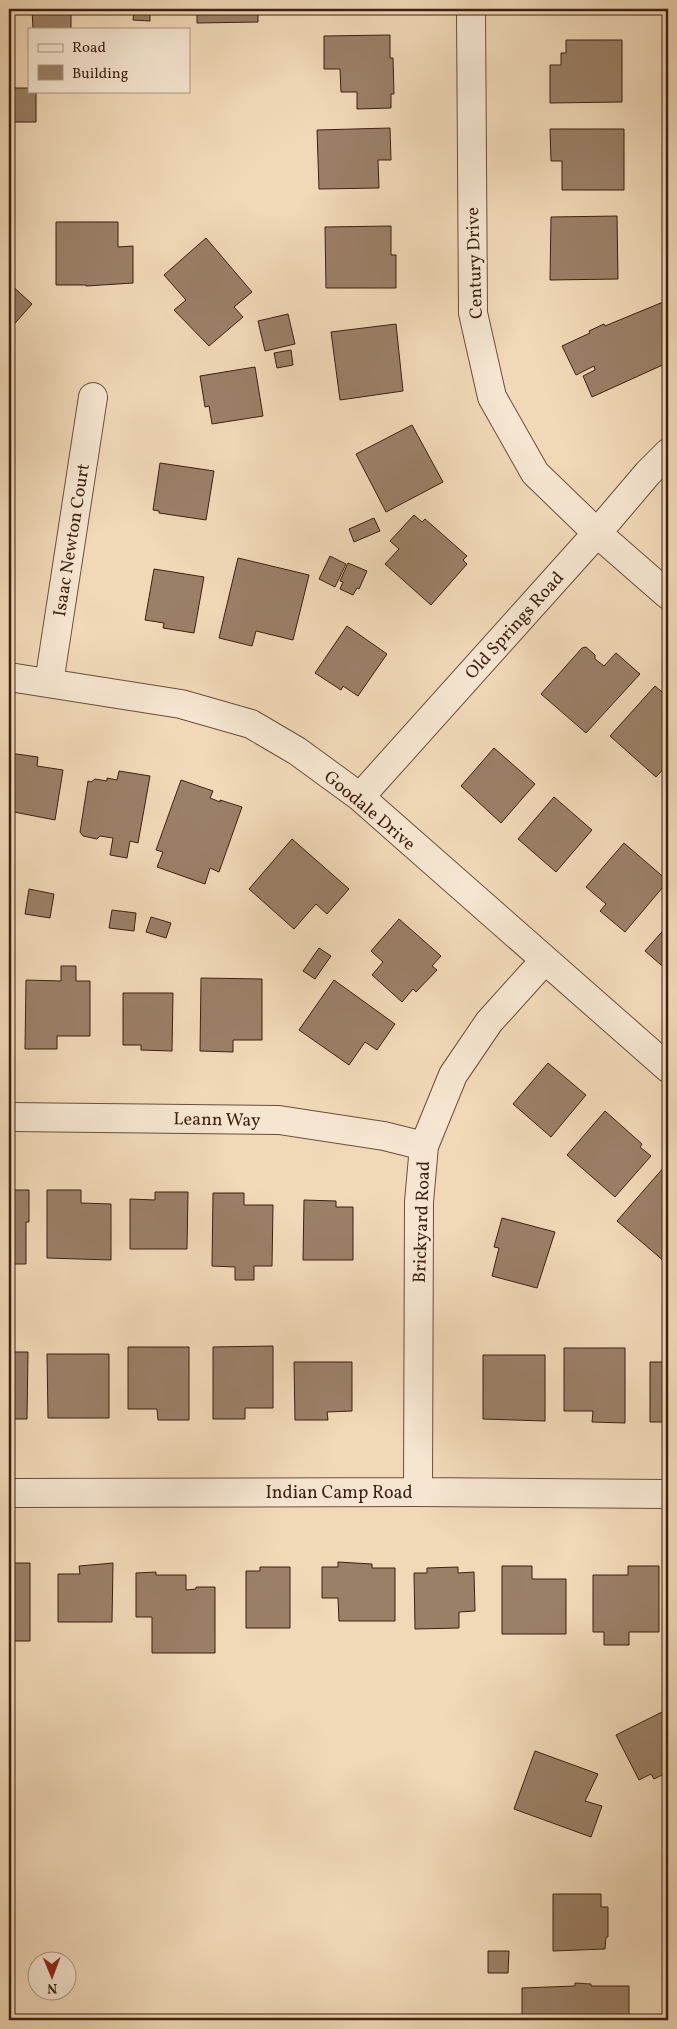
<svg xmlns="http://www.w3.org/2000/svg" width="677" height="2029" viewBox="0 0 677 2029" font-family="Vollkorn,serif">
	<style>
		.building { fill: #9b8068; stroke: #3d1f11 }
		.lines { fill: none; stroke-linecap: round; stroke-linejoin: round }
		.minor-casing { stroke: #6a4e3b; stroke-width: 30 }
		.minor { stroke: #f6e6d1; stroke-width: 28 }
		.labels { text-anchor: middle; stroke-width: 4.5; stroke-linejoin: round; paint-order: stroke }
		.street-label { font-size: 18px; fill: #3d1f11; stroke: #f6e6d1 }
	</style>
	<rect width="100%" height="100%" fill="#f1d9b8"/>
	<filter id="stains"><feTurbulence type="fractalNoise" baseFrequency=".004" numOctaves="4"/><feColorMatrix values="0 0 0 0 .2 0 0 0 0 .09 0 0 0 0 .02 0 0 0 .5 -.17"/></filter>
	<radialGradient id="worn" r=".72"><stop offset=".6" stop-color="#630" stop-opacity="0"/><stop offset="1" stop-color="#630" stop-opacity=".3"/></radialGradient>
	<path class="building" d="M32,9h39v20h-38z
		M114,9h36v12l-17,-1 1,-10z
		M197,9h61v13l-61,1z
		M328,9h63v1l-63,1z
		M547,9h52v1l-52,1z
		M390,35v23h3l1,36h-3v14l-34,1v-17h-16l-1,-23h-16v-33z
		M566,40h56v62l-72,1v-38h11v-12h5z
		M9,88h20v3h7v31h-27z
		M390,128l1,32h-13l1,28 -60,1 -2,-59z
		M550,129h74v61h-62v-29h-11z
		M617,216l1,63 -68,1 1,-63z
		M56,222h62v25l15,-1v37l-47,3v-1h-30z
		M391,226v29h5v33h-70l-1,-61z
		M206,238l46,54 -18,15 9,10 -34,29 -35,-36 12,-10 -22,-25z
		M9,283l23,21 -23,26z
		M668,300l-1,63 -75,34 -9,-21 12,-6 -1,-4 -18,9 -14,-29 28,-13 -1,-2 15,-7 1,2z
		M288,314l7,30 -30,7 -7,-30z
		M396,324l7,67 -63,9 -9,-68z
		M291,350l2,15 -16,3 -3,-15z
		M255,367l8,49 -51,8 -3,-18 -4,1 -5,-31z
		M412,425l31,57 -57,30 -30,-58z
		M160,463l54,8 -8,49 -47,-7v-2l-6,-1z
		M414,515l8,7 3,-3 42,37 -4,4 4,4 -36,41 -46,-41 14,-15 -9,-8z
		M374,518l6,13 -26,11 -5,-13z
		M330,556l16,8 -11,23 -16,-8z
		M238,558l71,17 -16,65 -37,-9 -4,15 -33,-8z
		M348,563l19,8 -8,18 -2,-1 -4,7 -13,-6 3,-7 -3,-1z
		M154,569l50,8 -10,56 -31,-5 1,-5 -19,-3z
		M347,626l40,28 -29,42 -15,-10 -2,4 -26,-17z
		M586,647l9,8v4l9,7 12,-13 24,21 -54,59 -45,-39 41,-46z
		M655,686l13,11v67l-12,13 -46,-41z
		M494,748l41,36 -34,39 -40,-37z
		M9,753l29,4 -1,9 26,4 -8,50 -46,-9z
		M119,771l31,5 -12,67 -8,-2 -3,17 -17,-3 3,-17 -13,-2 -3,3 -14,-3 -3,-4 8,-51 3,1 4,-3 12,2v-3l10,2z
		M181,780l32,11 -3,7 10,4v-2l22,7 -23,65 -9,-4 -5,16 -48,-17 6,-15 -7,-2z
		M554,797l38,33 -36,42 -38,-33z
		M292,839l57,50 -22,25 -11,-10 -22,25 -45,-40z
		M624,843l44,38 -43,51 -25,-21 6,-7 -20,-17z
		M29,889l25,5 -4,24 -25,-4z
		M112,910l24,3 -2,18 -25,-3z
		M151,917l20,6 -5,15 -20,-6z
		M399,919l42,37 -9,10 5,4 -21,22 -3,-3 -11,13 -30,-27 11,-13 -12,-11z
		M668,925v46l-23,-20z
		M319,948l12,8 -16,23 -12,-8z
		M61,966h15v15h14v55h-33v13h-32l1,-69 35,1z
		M201,978l61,1v61h-29v12l-33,-1z
		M334,980l61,44 -18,26 -12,-8 -16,23 -50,-35z
		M123,993h50l-1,58 -31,-1v-5h-18z
		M548,1063l38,32 -35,42 -38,-33z
		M605,1111l37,33 -2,3 11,9 -36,41 -48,-42z
		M665,1166l3,2v91l-3,3 -48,-41z
		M9,1190h20v32h-3v42h-17z
		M47,1190h34v13l30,1v56l-64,-2z
		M155,1192h33l-1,57h-57v-50l25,1z
		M213,1193h31v12h29l-1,61h-18v14h-19v-13l-23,-1z
		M304,1200l32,1v6h17v53h-50z
		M502,1218l53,14 -18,56 -45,-12 7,-28 -5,-1z
		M273,1346v62h-28v11h-32v-72z
		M128,1347h61v73h-31l-1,-11h-29z
		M564,1348h61v75l-33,-1 1,-11h-29z
		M9,1352h19l-1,67h-18z
		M47,1354h62v64h-61z
		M483,1355h62v66l-62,-2z
		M294,1362h58v49l-25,1 1,8h-33z
		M650,1362h18v60h-18z
		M338,1562l34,2v4h23v53h-56l-1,-23h-16v-31h16z
		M9,1563h21v78h-21z
		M113,1563l-1,59h-54v-48h22l-1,-8z
		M502,1566h30v13h34v55h-64z
		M628,1566h31v66h-30v13h-25v-13h-11v-57h35z
		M260,1567h30v61h-44v-57h14z
		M458,1567v6l16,-1 1,39 -16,1v16l-44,1 -1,-56h13v-5z
		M156,1572v3h30v15l10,-1v-2h19v66h-63v-36h-16v-44z
		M668,1709v63l-14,7 -3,-5 -12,6 -23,-45z
		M535,1751l63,23 -13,27 17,5 -11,31 -77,-28z
		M553,1894h48v13h7v30h-2l-1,12 -52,2z
		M488,1951h21l-1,22h-20z
		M575,1983l16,1v2h38v31h-26v3h-66v-5h-15v-27l53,-2z"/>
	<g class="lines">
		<g class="minor-casing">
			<path id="minor" d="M471,9l2,304 19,84 43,76 62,60 71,62
				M9,677l172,27 70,20 46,27 63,46 308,271
				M49,683l44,-286
				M360,797l237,-264 51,-60 20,-20
				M9,1117l270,3 105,16 40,10
				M418,1492l1,-290 5,-56 29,-71 36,-53 55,-61
				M9,1493l409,-1 250,2"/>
		</g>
		<use href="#minor" class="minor"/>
	</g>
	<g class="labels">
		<g class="street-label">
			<text transform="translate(474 263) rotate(-92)" y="6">Century Drive</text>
			<text transform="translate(71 540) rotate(-81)" y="6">Isaac Newton Court</text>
			<text transform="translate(514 625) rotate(-48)" y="6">Old Springs Road</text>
			<text transform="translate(370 810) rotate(40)" y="6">Goodale Drive</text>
			<text transform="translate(217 1119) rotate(1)" y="6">Leann Way</text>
			<text transform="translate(421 1222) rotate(-88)" y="6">Brickyard Road</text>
			<text x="339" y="1498">Indian Camp Road</text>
		</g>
	</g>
	<rect width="677" height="2029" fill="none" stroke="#f1d9b8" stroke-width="30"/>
	<rect x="10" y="10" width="657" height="2009" fill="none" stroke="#3d1f11" stroke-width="2.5"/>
	<rect x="15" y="15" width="647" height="1999" fill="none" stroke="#3d1f11"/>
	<rect x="28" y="28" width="162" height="65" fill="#f6e6d1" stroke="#ac9684"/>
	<rect x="38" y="44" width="25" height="8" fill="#f6e6d1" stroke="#ac9684"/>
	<text x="72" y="52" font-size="15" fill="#3d1f11">Road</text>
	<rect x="38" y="65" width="25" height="15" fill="#9b8068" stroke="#ac9684"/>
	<text x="72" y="78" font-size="15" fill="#3d1f11">Building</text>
	<g transform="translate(52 1976) rotate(179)"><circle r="24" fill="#f6e6d1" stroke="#ac9684"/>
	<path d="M0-4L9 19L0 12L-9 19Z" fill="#8f2418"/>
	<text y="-8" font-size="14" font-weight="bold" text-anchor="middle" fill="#3d1f11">N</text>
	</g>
	<rect width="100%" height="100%" filter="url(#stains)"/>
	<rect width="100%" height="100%" fill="url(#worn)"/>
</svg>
